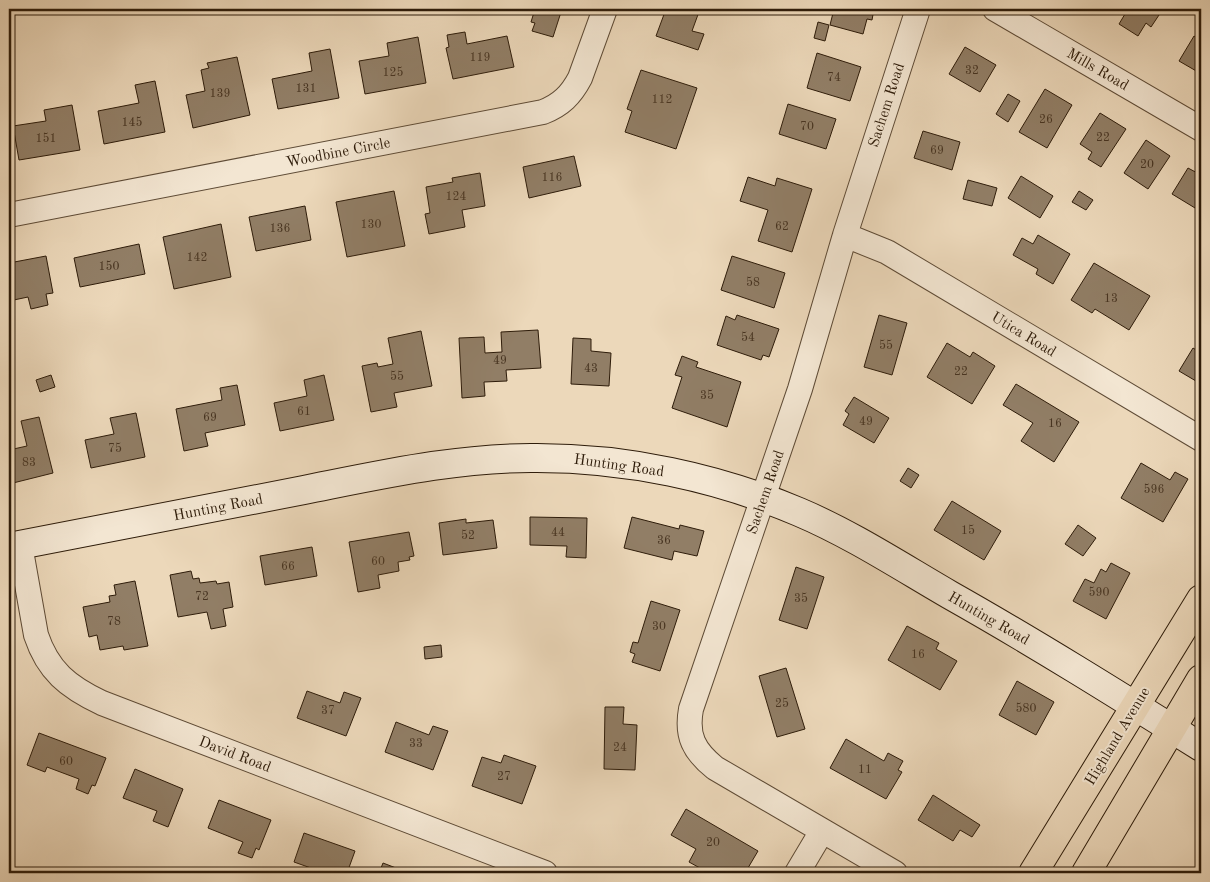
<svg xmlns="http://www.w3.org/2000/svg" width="1210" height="882" viewBox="0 0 1210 882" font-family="'Old Standard TT',serif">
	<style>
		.building { fill: #917e66; stroke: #2e1c0a }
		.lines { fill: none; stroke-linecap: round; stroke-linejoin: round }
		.minor-casing { stroke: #5e4b36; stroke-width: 26 }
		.secondary-casing { stroke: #2e1c0a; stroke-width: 30 }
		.primary-casing { stroke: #2e1c0a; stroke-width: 30 }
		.minor { stroke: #f3e6d2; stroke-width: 24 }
		.secondary { stroke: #f3e6d2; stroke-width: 28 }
		.primary { stroke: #ecd8ba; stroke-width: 28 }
		.labels { text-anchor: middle; stroke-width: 4; stroke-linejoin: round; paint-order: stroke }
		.number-label { font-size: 12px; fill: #473421 }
		.street-label { font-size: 15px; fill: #2e1c0a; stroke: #f3e6d2 }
	</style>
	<rect width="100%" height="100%" fill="#ecd8ba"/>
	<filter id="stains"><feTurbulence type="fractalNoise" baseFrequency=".004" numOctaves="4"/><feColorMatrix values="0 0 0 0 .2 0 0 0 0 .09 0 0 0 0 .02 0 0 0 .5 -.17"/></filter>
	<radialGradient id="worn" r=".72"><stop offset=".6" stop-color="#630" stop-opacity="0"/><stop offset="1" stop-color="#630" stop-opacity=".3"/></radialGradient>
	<path class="building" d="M535,9h27l-9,28 -21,-6 3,-8 -4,-1z
		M666,9h34l-8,22 12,3 -6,16 -42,-14z
		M834,9h40l-2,11 -5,-1 -4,15 -33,-9z
		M1128,9h35l-12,18 -5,-4 -8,13 -19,-12z
		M818,22l11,3 -4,16 -11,-3z
		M465,32l2,12 40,-8 7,31 -61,12 -7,-31 3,-1 -2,-12z
		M1194,36l7,4v27l-3,5 -19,-11z
		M418,37l8,46 -61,11 -6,-33 30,-5 -2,-13z
		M965,47l31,18 -16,27 -31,-18z
		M330,49l9,49 -61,11 -6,-30 40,-8 -3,-18z
		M817,53l44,14 -11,34 -43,-13z
		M237,57l13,58 -57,13 -7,-33 19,-4 -4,-21 8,-2 -2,-5z
		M641,70l56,18 -21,61 -51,-17 7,-21 -5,-2z
		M155,81l10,51 -61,12 -6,-33 41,-8 -4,-18z
		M1045,89l27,16 -25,43 -28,-16z
		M1008,94l12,7 -12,21 -12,-8z
		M788,104l48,15 -10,30 -47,-15z
		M72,105l8,45 -61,10 -6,-34 33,-5 -2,-11z
		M1100,113l26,16 -25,38 -13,-8 4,-7 -12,-8z
		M923,131l37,11 -8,28 -38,-12z
		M1146,140l24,16 -22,33 -24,-16z
		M574,156l7,30 -52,12 -6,-31z
		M1188,168l13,7v33l-1,3 -28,-17z
		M480,173l5,33 -23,4 3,17 -36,7 -4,-20 5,-1 -4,-26 27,-5 -1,-4z
		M1021,176l32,20 -13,22 -32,-20z
		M748,177l27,9 2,-8 35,11 -20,63 -34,-11 10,-31 -28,-9z
		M968,180l29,8 -5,18 -29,-7z
		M394,191l11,55 -58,11 -11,-55z
		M1079,191l14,9 -7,10 -14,-8z
		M305,206l6,34 -55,11 -7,-34z
		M221,224l10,53 -57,12 -11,-52z
		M1038,235l32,19 -17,30 -17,-10 2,-5 -25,-14 9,-17 11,6z
		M139,244l6,30 -65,13 -6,-29z
		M46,256l7,37 -7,1 2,11 -17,4 -3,-12 -19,4v-38z
		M732,256l53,17 -11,35 -53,-18z
		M1094,263l56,33 -21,34 -34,-21 -3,4 -21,-13z
		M737,315l42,14 -10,28 -6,-2 -2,5 -44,-15 9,-29 9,4z
		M879,315l28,8 -15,52 -28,-8z
		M538,330l3,38 -35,2 1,11 -23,1 1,14 -23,2 -3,-60 25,-1 1,16 17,-1 -1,-20z
		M421,331l11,55 -38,7 3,14 -26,5 -9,-46 15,-3 1,4 15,-3 -5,-26z
		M573,338l18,1v12l20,2 -2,33 -38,-2z
		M947,343l23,14 3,-5 22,14 -23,38 -45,-27z
		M1193,348l8,5v31l-22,-13z
		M682,356l16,6 -2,5 45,15 -14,45 -55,-19 10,-31 -7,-2z
		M51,375l4,12 -15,5 -4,-12z
		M324,375l10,45 -54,11 -6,-28 33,-7 -3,-16z
		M1016,384l63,38 -25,40 -33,-21 12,-18 -30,-18z
		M237,385l8,40 -40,8 3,13 -24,5 -8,-42 46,-9 -2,-12z
		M854,397l35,21 -15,25 -31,-18 6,-11 -4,-3z
		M136,413l9,44 -54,11 -6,-28 29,-6 -4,-16z
		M39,417l14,56 -44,11v-34l18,-4 -6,-25z
		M1141,463l29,17 5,-8 13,7 -25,43 -42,-24z
		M908,468l11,7 -8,13 -11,-7z
		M952,501l49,30 -17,29 -50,-30z
		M530,517l57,1 -1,40 -20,-1 1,-11 -37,-1z
		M632,517l47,12 1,-4 24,6 -7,25 -23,-5 -2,9 -48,-12z
		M466,519v4l27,-3 4,28 -54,7 -4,-32z
		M1078,525l18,13 -13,18 -18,-12z
		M409,532l5,24 -5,1 1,3 -12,2 1,9 -21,4 2,13 -22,4 -9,-50z
		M312,547l5,29 -52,9 -5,-29z
		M1111,563l19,10 -24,46 -33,-18 12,-22 9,4 7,-14 5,3z
		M796,567l28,10 -17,52 -28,-9z
		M191,571l2,8 6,-1 1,5 16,-2 1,3 12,-2 4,25 -10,2 3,17 -15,3 -4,-17 -29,5 -8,-42z
		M135,581l13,65 -24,4 -1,-4 -23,4 -3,-15 -8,2 -6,-30 27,-5 -1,-6 7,-1 -2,-10z
		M651,601l29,9 -20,61 -28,-9 3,-8 -5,-2 3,-10 5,1z
		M907,626l32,17 -3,6 21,12 -17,29 -52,-30z
		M441,645l1,12 -17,2 -1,-12z
		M786,668l19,61 -28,8 -18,-61z
		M1017,681l37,21 -18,33 -37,-20z
		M307,691l33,12 4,-11 17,6 -15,38 -49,-18z
		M605,707h19l-1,17 14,1 -2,45 -31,-1z
		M396,722l33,13 4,-9 15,5 -15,39 -48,-18z
		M39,733l67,25 -11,28 -3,-1 -4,9 -12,-5 3,-10 -32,-12 -2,5 -18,-7z
		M846,739l38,22 4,-8 15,8 -5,9 4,2 -16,27 -56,-31z
		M504,755l32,11 -14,38 -50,-18 10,-29 19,6z
		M135,769l48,20 -15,38 -15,-6 4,-10 -34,-13z
		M933,795l47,30 -8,12 -12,-7 -7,11 -35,-21z
		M219,800l52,20 -12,30 -3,-2 -4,10 -14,-5 5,-11 -35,-14z
		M686,809l72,42 -13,22h-36l-20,-11 7,-13 -25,-14z
		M304,833l51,18 -8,22h-22l-31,-11z
		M383,863l26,10h-30z"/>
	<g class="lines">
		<g class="minor-casing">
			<path id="minor" d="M995,9l206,120
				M9,215l534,-103c18,-7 28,-17 37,-34l25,-69
				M845,235l42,17 314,187
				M20,545l16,90c12,36 32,52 66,68l443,170
				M797,873l25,-42
				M895,873l-180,-105c-21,-17 -29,-32 -24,-59l109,-320 45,-154 73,-226"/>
		</g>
		<g class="secondary-casing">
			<path id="secondary" d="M9,547c98,-18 196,-38 295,-57 76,-15 155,-33 233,-32 89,0 180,19 262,54 52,22 101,54 151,83 85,48 168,100 251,152"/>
		</g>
		<g class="primary-casing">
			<path id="primary" d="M1033,873l168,-274
				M1086,873l115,-194"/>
		</g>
		<use href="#minor" class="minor"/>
		<use href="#secondary" class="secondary"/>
		<use href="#primary" class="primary"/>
	</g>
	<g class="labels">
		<g class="number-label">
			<text x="480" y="61">119</text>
			<text x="972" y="74">32</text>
			<text x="393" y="76">125</text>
			<text x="834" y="81">74</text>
			<text x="306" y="92">131</text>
			<text x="220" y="97">139</text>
			<text x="662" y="103">112</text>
			<text x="1046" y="123">26</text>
			<text x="132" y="126">145</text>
			<text x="807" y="130">70</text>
			<text x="1103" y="141">22</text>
			<text x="46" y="142">151</text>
			<text x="937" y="154">69</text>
			<text x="1147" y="168">20</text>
			<text x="552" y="181">116</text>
			<text x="456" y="200">124</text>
			<text x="371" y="228">130</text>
			<text x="782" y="230">62</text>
			<text x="280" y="232">136</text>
			<text x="197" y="261">142</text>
			<text x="109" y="270">150</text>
			<text x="753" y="286">58</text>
			<text x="1111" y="302">13</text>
			<text x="748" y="341">54</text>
			<text x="886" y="349">55</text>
			<text x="500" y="364">49</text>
			<text x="591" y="372">43</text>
			<text x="961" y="375">22</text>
			<text x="397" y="380">55</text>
			<text x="707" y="399">35</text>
			<text x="304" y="415">61</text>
			<text x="210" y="421">69</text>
			<text x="866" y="425">49</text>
			<text x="1055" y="427">16</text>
			<text x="115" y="452">75</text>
			<text x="29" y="466">83</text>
			<text x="1154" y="493">596</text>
			<text x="968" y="534">15</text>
			<text x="558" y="536">44</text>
			<text x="468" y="539">52</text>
			<text x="664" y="544">36</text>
			<text x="378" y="565">60</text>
			<text x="288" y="570">66</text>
			<text x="1099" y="596">590</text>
			<text x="202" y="600">72</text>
			<text x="801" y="602">35</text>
			<text x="114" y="625">78</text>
			<text x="659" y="630">30</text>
			<text x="918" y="658">16</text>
			<text x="782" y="707">25</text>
			<text x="1026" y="712">580</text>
			<text x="328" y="714">37</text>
			<text x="416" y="747">33</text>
			<text x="620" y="751">24</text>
			<text x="66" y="765">60</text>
			<text x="865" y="773">11</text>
			<text x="504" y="780">27</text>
			<text x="713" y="846">20</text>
		</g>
		<g class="street-label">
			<text transform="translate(1098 69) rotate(30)" y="5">Mills Road</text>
			<text transform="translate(886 105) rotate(-72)" y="5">Sachem Road</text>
			<text transform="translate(338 152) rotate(-11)" y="5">Woodbine Circle</text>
			<text transform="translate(1024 334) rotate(31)" y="5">Utica Road</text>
			<text transform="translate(619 465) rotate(8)" y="5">Hunting Road</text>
			<text transform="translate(765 492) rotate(-71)" y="5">Sachem Road</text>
			<text transform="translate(218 507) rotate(-11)" y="5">Hunting Road</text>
			<text transform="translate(989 618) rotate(30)" y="5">Hunting Road</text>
			<text transform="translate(1117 736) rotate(-59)" y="5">Highland Avenue</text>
			<text transform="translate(235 754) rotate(21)" y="5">David Road</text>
		</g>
	</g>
	<rect width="1210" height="882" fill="none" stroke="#ecd8ba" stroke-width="30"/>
	<rect x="10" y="10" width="1190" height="862" fill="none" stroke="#2e1c0a" stroke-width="2.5"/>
	<rect x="15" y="15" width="1180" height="852" fill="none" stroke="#2e1c0a"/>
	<rect width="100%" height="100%" filter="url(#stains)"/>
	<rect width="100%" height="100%" fill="url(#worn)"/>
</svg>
